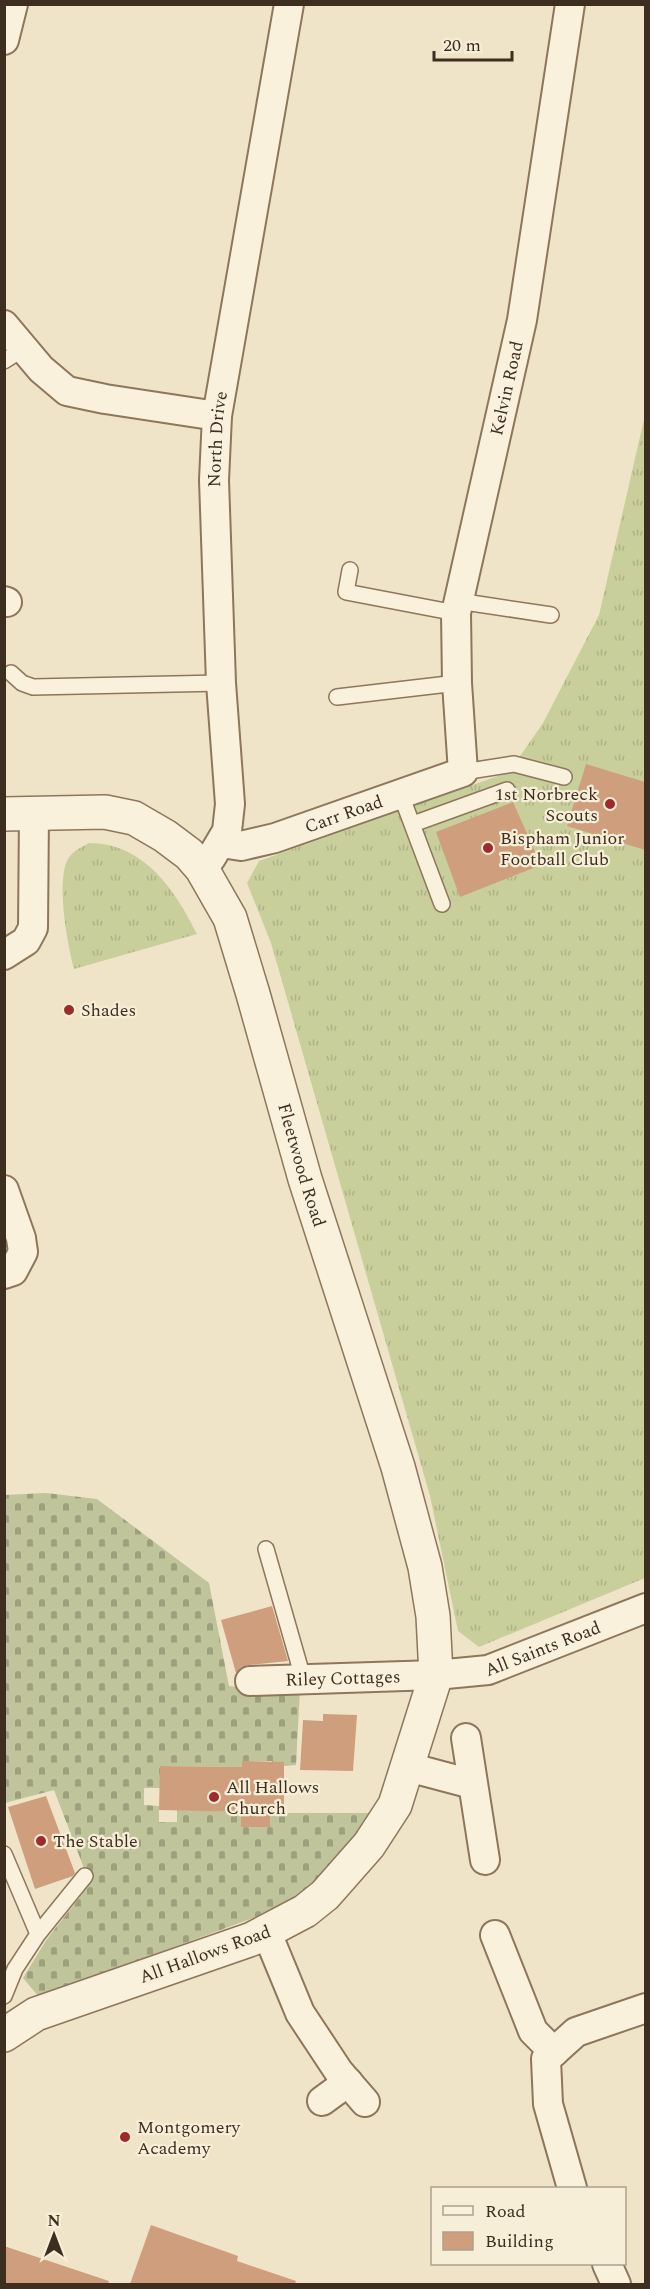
<svg xmlns="http://www.w3.org/2000/svg" width="650" height="2289" viewBox="0 0 650 2289" font-family="Spectral,serif">
	<style>
		.grass { fill: url(#grass-tufts) }
		.cemetery { fill: url(#cemetery-stones) }
		.building { fill: #cf9f7d }
		.lines { fill: none; stroke-linecap: round; stroke-linejoin: round }
		.service-casing { stroke: #8d765c; stroke-width: 18 }
		.minor-casing { stroke: #8d765c; stroke-width: 32 }
		.tertiary-casing { stroke: #8d765c; stroke-width: 36 }
		.service { stroke: #faf1dc; stroke-width: 15 }
		.minor { stroke: #faf1dc; stroke-width: 28 }
		.tertiary { stroke: #faf1dc; stroke-width: 33 }
		.poi-dot { fill: #9e2a2b; stroke: #f7eed8; stroke-width: 2 }
		.labels { text-anchor: middle; stroke-width: 4.5; stroke-linejoin: round; paint-order: stroke }
		.street-label { font-size: 18px; fill: #3d2e20; stroke: #f7eed8 }
		.poi-label { font-size: 18px; fill: #3d2e20; stroke: #f7eed8; text-anchor: start }
	</style>
	<defs>
		<pattern id="grass-tufts" width="24" height="20" patternUnits="userSpaceOnUse" patternTransform="scale(1.5)"><rect width="24" height="20" fill="#c9cf9b"/><path d="M3 7l-1-3M5 7V3M7 7l1-3M15 17l-1-3M17 17v-4M19 17l1-3" fill="none" stroke="#aeb285"/></pattern>
		<pattern id="cemetery-stones" width="16" height="16" patternUnits="userSpaceOnUse" patternTransform="scale(1.5)"><rect width="16" height="16" fill="#bfc49a"/><path d="M2 7V4a2 2 0 0 1 4 0v3zM10 15v-3a2 2 0 0 1 4 0v3z" fill="#9ca07d"/></pattern>
	</defs>
	<rect width="100%" height="100%" fill="#f0e4c8"/>
	<path class="grass" d="M645,415v1163l-166,69 -21,-16 -28,-135 -159,-553 -24,-60 12,-22 250,-89 34,-49 56,-108z
		M89,843c55,0 86,47 108,91l-123,35c-6,-23 -20,-93 -4,-113 5,-6 12,-9 19,-13z"/>
	<path class="cemetery" d="M46,1493l51,6 112,84 20,103 51,6 20,-2 -4,75 -24,2v-6h-30v6l-82,-1v22h-16v17l15,1v16h18v-12l64,2v15h29v-14h109l-71,77 -55,28 -214,79 -16,-19 24,-39 36,-46 2,-22 -31,-81 -49,13 -1,-308z"/>
	<path class="building" d="M586,764l59,18v68l-78,-24z
		M513,802l28,63 -81,32 -24,-65z
		M272,1606l16,55 -39,4 -7,2 -6,6 -15,-53z
		M323,1714l34,1 -4,56 -53,-1 3,-50 20,1z
		M242,1761l42,1v52l-14,-1v14h-29v-15l-82,-2 1,-44 82,1z
		M46,1796l29,77 -2,3 -38,13 -27,-82z
		M151,2225l87,31 -1,5 59,20 -1,3h-165z
		M4,2246l105,35 -1,3h-104z"/>
	<g class="lines">
		<g class="service-casing">
			<path id="service" d="M4,361l19,-12
				M350,570l-4,22 110,21
				M458,601l93,14
				M11,673l11,10 11,4 188,-4
				M337,697l120,-14
				M463,772l51,-8 50,13
				M401,795l41,109
				M413,824l94,-34
				M266,1549l37,129
				M4,1854l34,80 -23,35 -11,27
				M38,1934l47,-58"/>
		</g>
		<g class="minor-casing">
			<g id="minor">
				<path d="M4,40l9,-36"/>
				<path d="M4,325l37,44 26,22 38,8 112,17"/>
				<path d="M4,601l3,1"/>
				<path id="s1" d="M221,843l20,3 34,-8 188,-66 -6,-89 -1,-70 66,-293 48,-316"/>
				<path id="s2" d="M211,858l16,-27 3,-27 -9,-121 -7,-203 3,-64 72,-412"/>
				<path d="M4,955l22,-14 7,-13 1,-115"/>
				<path d="M4,1190l17,48 2,14 -10,19 -9,3"/>
				<path id="s3" d="M250,1681l186,-6 52,-5 158,-62"/>
				<path d="M466,1738l19,122"/>
				<path d="M408,1767l64,17"/>
				<path d="M267,1933l33,80 39,59 26,30"/>
				<path d="M495,1935l38,96 21,21"/>
				<path d="M322,2101l26,-19"/>
				<path d="M572,2188l-24,-84 -2,-45 30,-27 70,-24"/>
				<path d="M607,2264l9,20"/>
			</g>
		</g>
		<g class="tertiary-casing">
			<g id="tertiary">
				<path id="s4" d="M4,814l101,-2 29,6 31,18 24,18 13,15 28,49 23,76 52,185 93,288 27,100 8,49 3,59 -41,130 -26,40 -44,50 -20,16 -53,28 -216,75 -32,21"/>
			</g>
		</g>
		<use href="#service" class="service"/>
		<use href="#minor" class="minor"/>
		<use href="#tertiary" class="tertiary"/>
	</g>
	<g class="poi-dot">
		<circle cx="610" cy="804" r="6"/>
		<circle cx="488" cy="848" r="6"/>
		<circle cx="69" cy="1010" r="6"/>
		<circle cx="214" cy="1797" r="6"/>
		<circle cx="41" cy="1841" r="6"/>
		<circle cx="125" cy="2137" r="6"/>
	</g>
	<g class="labels">
		<g class="street-label">
			<text dy="6" stroke="none"><textPath href="#s1" startOffset="644">Kelvin Road</textPath></text>
			<text dy="6" stroke="none"><textPath href="#s2" startOffset="424">North Drive</textPath></text>
			<text dy="6" stroke="none"><textPath href="#s1" startOffset="128">Carr Road</textPath></text>
			<text dy="6" stroke="none"><textPath href="#s4" startOffset="530">Fleetwood Road</textPath></text>
			<text dy="6" stroke="none"><textPath href="#s3" startOffset="297">All Saints Road</textPath></text>
			<text dy="6" stroke="none"><textPath href="#s3" startOffset="93">Riley Cottages</textPath></text>
			<text transform="translate(205 1954) rotate(-20)" y="6">All Hallows Road</text>
		</g>
		<g class="poi-label">
			<text x="598" y="800" text-anchor="end">1st Norbreck<tspan x="598" dy="21">Scouts</tspan></text>
			<text x="500" y="844">Bispham Junior<tspan x="500" dy="21">Football Club</tspan></text>
			<text x="81" y="1016">Shades</text>
			<text x="226" y="1793">All Hallows<tspan x="226" dy="21">Church</tspan></text>
			<text x="53" y="1847">The Stable</text>
			<text x="137" y="2133">Montgomery<tspan x="137" dy="21">Academy</tspan></text>
		</g>
	</g>
	<rect width="650" height="2289" fill="none" stroke="#3d2e20" stroke-width="12"/>
	<rect x="431" y="2187" width="195" height="78" fill="#f7eed8" stroke="#ada18e" stroke-width="1.5"/>
	<rect x="443" y="2206" width="30" height="9" fill="#faf1dc" stroke="#ada18e" stroke-width="1.5"/>
	<text x="485" y="2217" font-size="18" fill="#3d2e20">Road</text>
	<rect x="443" y="2232" width="30" height="18" fill="#cf9f7d" stroke="#ada18e" stroke-width="1.5"/>
	<text x="485" y="2247" font-size="18" fill="#3d2e20">Building</text>
	<g transform="translate(54 2235)" stroke="#f7eed8" stroke-width="4.5" paint-order="stroke">
	<path d="M0-4.5L10 22L0 15L-10 22Z" fill="#3d2e20"/>
	<text y="-9" font-size="16" font-weight="bold" text-anchor="middle" fill="#3d2e20">N</text>
	</g>
	<path d="M434 51v9h78v-9" fill="none" stroke="#3d2e20" stroke-width="3"/>
	<text x="443" y="51" font-size="18" fill="#3d2e20" stroke="#f7eed8" stroke-width="4.5" paint-order="stroke">20 m</text>
</svg>
